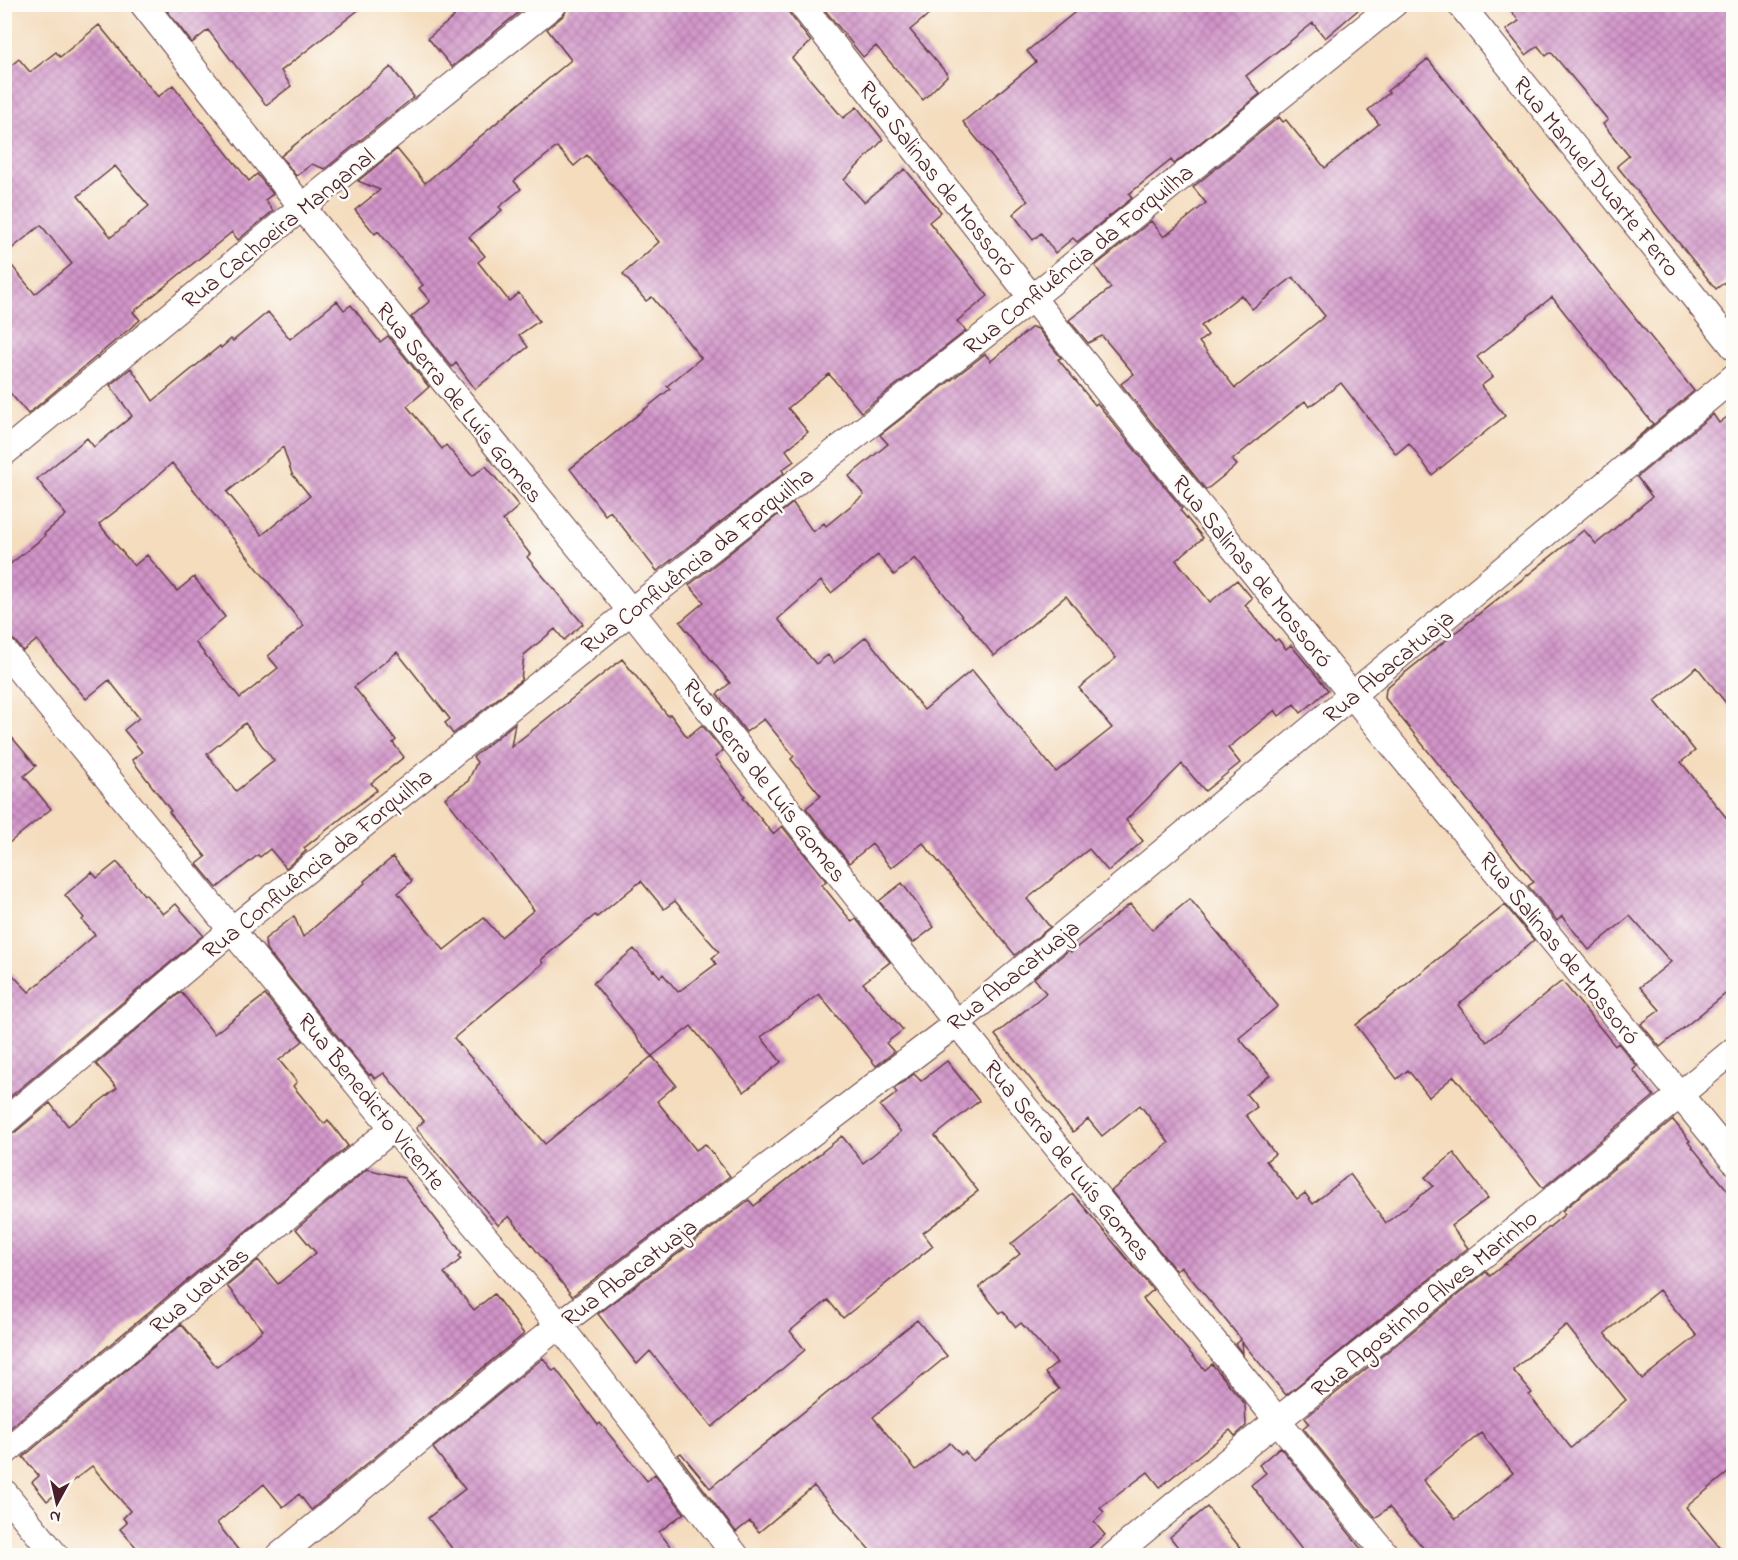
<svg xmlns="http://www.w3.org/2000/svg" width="1738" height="1560" viewBox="0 0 1738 1560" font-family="'Indie Flower',sans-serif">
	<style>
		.building { fill: url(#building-cross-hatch); fill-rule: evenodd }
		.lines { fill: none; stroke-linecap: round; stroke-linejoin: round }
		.minor-casing { stroke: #643b41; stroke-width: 28 }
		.minor { stroke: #fff; stroke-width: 26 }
		.labels { text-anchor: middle; stroke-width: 5; stroke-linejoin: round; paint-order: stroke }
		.street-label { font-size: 24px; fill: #4a1f2b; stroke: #fdfcf7 }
	</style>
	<defs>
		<pattern id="building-cross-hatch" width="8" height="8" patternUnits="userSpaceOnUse" patternTransform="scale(1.5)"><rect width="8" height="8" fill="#d194c9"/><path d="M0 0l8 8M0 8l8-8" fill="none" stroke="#ac78a3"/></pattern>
	</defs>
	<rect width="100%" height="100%" fill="#fdfcf7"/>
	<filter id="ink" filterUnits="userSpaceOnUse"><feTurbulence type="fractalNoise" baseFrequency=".0167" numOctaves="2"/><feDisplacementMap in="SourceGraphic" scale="12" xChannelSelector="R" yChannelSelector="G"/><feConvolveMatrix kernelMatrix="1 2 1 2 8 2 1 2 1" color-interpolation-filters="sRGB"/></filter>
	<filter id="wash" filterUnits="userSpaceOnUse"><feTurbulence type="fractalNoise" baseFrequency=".008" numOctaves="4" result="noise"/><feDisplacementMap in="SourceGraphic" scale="24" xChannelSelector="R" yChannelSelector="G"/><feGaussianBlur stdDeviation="1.35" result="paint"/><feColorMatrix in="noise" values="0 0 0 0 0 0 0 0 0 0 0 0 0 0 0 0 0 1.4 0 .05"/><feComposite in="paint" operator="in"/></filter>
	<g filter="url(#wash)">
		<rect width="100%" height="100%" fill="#f4dcbd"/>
		<g id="blocks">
			<path class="building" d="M162,4h204l-85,67 10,15 -25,19 -58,-75 -16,13z
				M444,4h85l-77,63 -24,-29 26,-21z
				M569,4h217l3,9 22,29 -19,16 51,60 14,-11 26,33 -39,40 20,22 41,-33 36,43 -12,10 59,74 -31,25 9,10 -105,81 -32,-38 -41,34 20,24 -22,18 8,11 -12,9 2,3 -127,98 -47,-60 -5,4 -35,-46 100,-80 -3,-3 34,-28 -49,-61 -6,4 -23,-27 36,-32 -72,-87 -13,11 -17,-19 -43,34 7,8 -22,18 3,3 -33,27 16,19 -7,6 31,39 10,-8 20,28 -20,14 9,12 -53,42 -19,-26 -4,4 -41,-50 19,-16 -11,-13 4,-3 -45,-54 -3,3 -20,-24 25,-20 -22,-9 39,-32 28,34 146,-123 -24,-31 17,-14z
				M820,4h121l-31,26 38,45 -25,25 -47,-54 -13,11z
				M1085,4h280l-40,34 -12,-15 -67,53 14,18 -86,70 -3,-4 -42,34 3,4 -55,44 -4,-4 -18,15 -14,-20 -8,7 -20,-26 15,-13 -65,-79 73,-60 -9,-11z
				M1506,4h228v271l-18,14 -99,-123 12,-10 -26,-32 5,-4 -57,-68 -5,4 -8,-10 -12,9 -20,-25 13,-9z
				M99,25l59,72 15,-12 76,96 8,-7 16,20 -8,6 8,11 -35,29 -6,-8 -99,80 7,8 -112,94 -24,-28v-130l31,38 37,-30 -31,-39 -37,30v-184l15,-12 11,13 26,-20 4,5zM115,166l34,40 -38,31 -33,-41z
				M1428,59l266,332 -76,63 35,-30 -101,-127 -75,60 16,20 -12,9 24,30 -73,59 -23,-32 -13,11 -55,-71 -32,24 -4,-6 -73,59 5,5 -31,25 -85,-106 13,-10 -32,-38 -14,7 -19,-23 42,-32 -16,-22 56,-45 13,16 42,-34 -13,-16 86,-70 4,5 3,-2 39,48 54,-44 -11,-14 21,-17 -2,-2zM1293,277l32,39 -90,72 -36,-46 9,-7 -7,-9 40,-31 11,14z
				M391,67l23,30 -89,72 -13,-5 -16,12 -15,-20z
				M337,301l7,9 7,-5 29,37 8,-6 41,51 -22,19 35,43 4,-4 26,31 14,-10 33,40 -16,14 27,34 -3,3 56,67 -19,16 -9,-11 -31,26 -3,25 -68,54 -8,-11 5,-4 -53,-67 -43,35 42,53 -3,3 11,14 -33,26 6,7 -73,58 2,3 -20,17 -16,-19 -10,8 -2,-2 -41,33 -20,-24 9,-7 -37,-45 2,-1 -39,-51 10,-8 -18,-22 15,-12 -30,-38 -23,19 -49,-59 -14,11 -8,-10 -11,-5v-67l41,-33 -1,-2 22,-19 -29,-36 50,-41 7,9 38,-31 -22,-31 21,-17 22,33 67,-55 1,2 10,-9 2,2 35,-29 22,27zM283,447l9,27 18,22 -48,39 -35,-43zM172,463l132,163 -36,30 10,12 -38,30 -45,-56 30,-25 -31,-40 -17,14 -30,-36 -13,11 -35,-42 35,-27zM245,723l29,38 -38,30 -29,-37z
				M1032,327l6,2 23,29 -3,1 37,46 2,-2 85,105 -2,2 23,28 -27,22 34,42 27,-22 15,18 -7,7 30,36 3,-2 8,10 5,-4 37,45 -27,23 -7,-9 -15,12 -4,-6 -47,38 12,15 -35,28 -23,-27 -56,56 17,21 -35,30 -19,-22 -62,50 23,28 -35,28 -92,-112 -32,25 -19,-24 -23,19 -43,-55 15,-12 -30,-37 3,-3 -30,-37 -18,13 -29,-38 13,-11 -50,-61 24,-20 -15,-17 104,-82 20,29 11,-9 2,3 38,-31 -15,-19 39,-32 -8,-9 105,-81 6,7zM878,555l16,20 21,-17 79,98 72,-60 50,62 -37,30 33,40 -56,44 -84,-102 -48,40 -58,-73 -32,26 -6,-8 -12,9 -38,-45 43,-38 10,12z
				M1734,412v301l-37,-46 -42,34 40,50 -14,11 53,65v160l-74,60 -19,-23 19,-14 -20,-23 31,-25 -41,-46 -41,34 -27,-34 -5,5 -29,-35 6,-4 -149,-184 1,-10 198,-158 12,14 56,-47 -15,-20 76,-63 6,9z
				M622,659l46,57 2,-2 17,23 15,-12 21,26 -8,6 30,39 -2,1 30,37 9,-8 44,55 -4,4 30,37 4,-3 34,43 -27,21 40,47 -17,13 8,9 -18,14 -57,-72 -58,43 20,25 -37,30 -53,-66 -39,30 24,29 -19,16 39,49 9,-6 25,32 -158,120 -63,-80 -11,9 -82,-97 8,-7 -40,-48 -9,6 -4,-5 -2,1 -103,-126 -1,-10 29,-23 9,21 62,-54 -1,-2 29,-24 19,24 -14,12 46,57 40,-32 17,19 33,-27 -89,-112 23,-17 9,-19 -4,-5 42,-34 -4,24zM641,881l23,28 11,-8 44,51 -7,6 4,6 -38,28 -15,-18 -3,3 -6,-7 -1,1 -19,-22 -41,34 59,73 -107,88 -91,-106 89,-75 -2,-3 54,-45 2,2z
				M4,728l32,38 -12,10 27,33 -47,38z
				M117,862l27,33 1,-1 18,20 13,-10 27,31 -199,167v-136l25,26 66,-57 -13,-15 2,-2 -19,-23 27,-23 5,6z
				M902,883l32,44 -21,16 -34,-42z
				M1190,899l88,107 -39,32 31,37 -24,19 11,13 -11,8 29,39 -9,7 31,38 8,-6 8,11 37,-30 36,49 47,-37 -8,-9 29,-24 34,45 -37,28 17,22 -182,147 -44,-53 1,12 -8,-10 6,-5 -60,-73 -5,5 -65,-80 58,-48 -29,-38 -38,31 -14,-17 -15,13 -78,-97 51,-42 -12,-15 35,-28 2,2 59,-48 22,26z
				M1505,905l29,35 -76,65 29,37 75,-61 53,65 3,-3 19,23 -4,4 21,26 -111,92 -89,-112 -25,21 -21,-27 -11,9 -41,-54z
				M181,992l33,42 51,-39 38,46 -24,19 18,22 -4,4 31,38 4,-4 20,26 -344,287v-296l10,-4 36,-30 18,23 49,-38 -21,-24z
				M947,1061l32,40 -44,35 43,55 -55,42 10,13 -90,72 -15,-18 -38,31 15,19 -93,77 -62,-76 -13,13 -39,-50 151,-114 5,6 88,-70 21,27 38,-31 -21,-26 17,-13 -3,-4 20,-15 7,7z
				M1673,1120l17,21 -2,1 46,56v270l-48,39 41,49h-297l-41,-49 -13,11 -73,-90 6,-5 -4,-5 181,-146 4,4 75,-62 -3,-3zM1659,1290l38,46 -55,43 -37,-46zM1566,1325l60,75 -55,48 -42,-53 3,-2 -19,-23zM1481,1433l32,40 -57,46 -33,-39z
				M367,1169l37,9 58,75 -3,3 2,3 -17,14 30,37 20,-16 30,40 -213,176 -12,-16 -16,13 -19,-23 -47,39 26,33h-99l-24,-27 7,-6 -4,-5 7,-7 -38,-45 -45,35 -15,-19 7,-6 -16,-19 158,-133 36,43 46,-37 -36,-44 31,-26 20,24 38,-31 -20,-24z
				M1073,1194l80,96 -10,9 62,71 7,-6 33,40 1,22 -11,10 -5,-6 -70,57 -12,-15 -48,36 4,4 -10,10 11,13 -25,21h-205l-61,-70 -55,46 -9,-11 -14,11 -58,-77 3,-2 29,35 207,-168 30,36 -74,61 43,53 34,-27 11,12 4,-3 8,9 86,-72 -14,-16 12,-10 -36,-40 -5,4 -13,-16 -3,2 -21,-26 41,-33 -9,-10z
				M543,1358l10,13 3,-2 42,56 2,-2 47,58 8,-7 29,39 -25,19 19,24h-220l-30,-38 37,-29 -32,-41z
				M1280,1447l72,90 14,19h-59l-56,-71 15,-12 -7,-8z
				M1207,1507l40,49h-62l-15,-19z"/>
		</g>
	</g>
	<g filter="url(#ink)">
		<use href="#blocks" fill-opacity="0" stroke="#643b41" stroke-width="1.5"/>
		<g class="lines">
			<g class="minor-casing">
				<path id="minor" d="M143,4l159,203 329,404 326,412 430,533
					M801,4l231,294 359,445 343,418
					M1460,4l274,343
					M4,453l298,-246 252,-203
					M4,651l389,477 166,197 177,231
					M4,1122l229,-193 398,-318 401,-313 362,-294
					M4,1453l389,-325
					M4,1492l52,64
					M279,1556l280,-231 398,-302 777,-646
					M1113,1556l145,-120 294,-236 182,-150"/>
			</g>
			<use href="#minor" class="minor"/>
		</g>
	</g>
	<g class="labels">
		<g class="street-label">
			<text transform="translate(1597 176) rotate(51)" y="8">Rua Manuel Duarte Ferro</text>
			<text transform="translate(938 178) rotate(52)" y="8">Rua Salinas de Mossoró</text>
			<text transform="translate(278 228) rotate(-39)" y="8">Rua Cachoeira Manganal</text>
			<text transform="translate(1078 259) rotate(-39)" y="8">Rua Confluência da Forquilha</text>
			<text transform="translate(460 402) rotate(51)" y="8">Rua Serra de Luís Gomes</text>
			<text transform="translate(697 560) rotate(-38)" y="8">Rua Confluência da Forquilha</text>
			<text transform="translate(1253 571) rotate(51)" y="8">Rua Salinas de Mossoró</text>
			<text transform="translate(1388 666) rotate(-40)" y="8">Rua Abacatuaja</text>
			<text transform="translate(765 780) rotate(52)" y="8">Rua Serra de Luís Gomes</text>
			<text transform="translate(317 863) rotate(-39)" y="8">Rua Confluência da Forquilha</text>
			<text transform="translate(1560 948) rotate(51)" y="8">Rua Salinas de Mossoró</text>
			<text transform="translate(1013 975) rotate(-39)" y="8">Rua Abacatuaja</text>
			<text transform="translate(372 1101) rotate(51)" y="8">Rua Benedicto Vicente</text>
			<text transform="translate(1068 1160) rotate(51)" y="8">Rua Serra de Luís Gomes</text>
			<text transform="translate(629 1272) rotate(-37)" y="8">Rua Abacatuaja</text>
			<text transform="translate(199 1290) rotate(-40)" y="8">Rua Uautas</text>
			<text transform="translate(1424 1303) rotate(-39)" y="8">Rua Agostinho Alves Marinho</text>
		</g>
	</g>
	<rect width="1738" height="1560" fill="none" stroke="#fdfcf7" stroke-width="24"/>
	<g transform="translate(57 1503) rotate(188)" stroke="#fdfcf7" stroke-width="4.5" paint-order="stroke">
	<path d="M0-4.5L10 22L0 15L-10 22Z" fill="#4a1f2b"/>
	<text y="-9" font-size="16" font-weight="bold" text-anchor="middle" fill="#4a1f2b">N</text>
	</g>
</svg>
